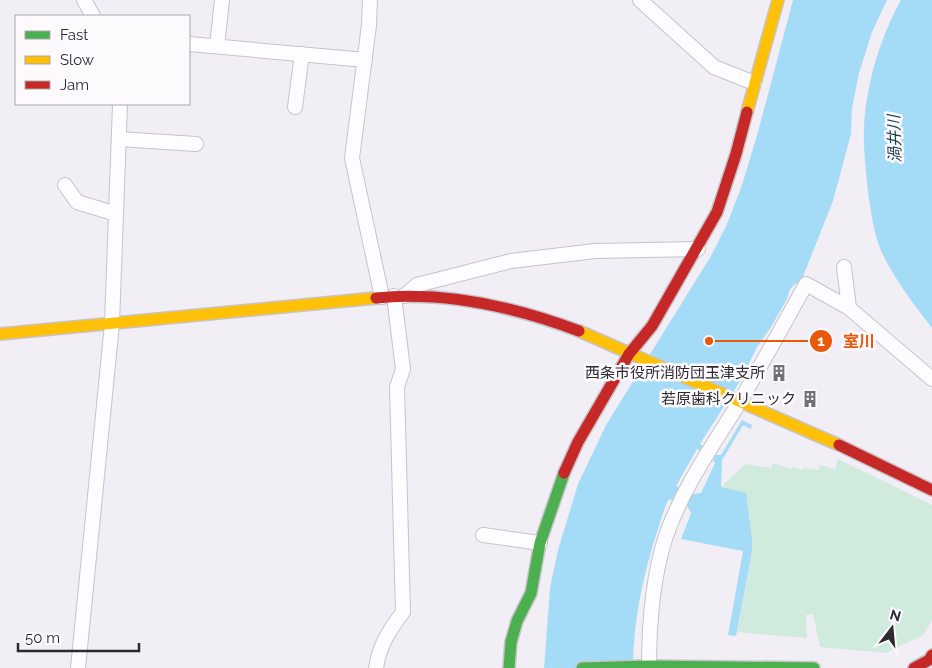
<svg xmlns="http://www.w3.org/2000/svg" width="932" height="668" viewBox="0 0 932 668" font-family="Raleway,'Noto Sans JP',sans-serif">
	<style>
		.green { fill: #d0eade }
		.water { fill: #a4dcf7; fill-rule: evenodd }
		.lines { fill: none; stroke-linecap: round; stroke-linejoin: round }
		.street-casing { stroke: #c7c4c9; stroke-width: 16 }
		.fast-casing { stroke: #c7c4c9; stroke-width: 14 }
		.slow-casing { stroke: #c7c4c9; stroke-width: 14 }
		.jam-casing { stroke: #c7c4c9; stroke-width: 14 }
		.street { stroke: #fdfcfe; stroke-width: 14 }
		.fast { stroke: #4caf50; stroke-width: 11 }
		.slow { stroke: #ffc107; stroke-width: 11 }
		.jam { stroke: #c62828; stroke-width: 11 }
		.labels { text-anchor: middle; stroke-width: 5; stroke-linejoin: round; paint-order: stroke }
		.poi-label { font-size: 15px; fill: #2d2a30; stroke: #fcfafd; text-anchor: end }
		.water-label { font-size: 16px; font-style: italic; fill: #1b404f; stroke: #fcfafd }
		.leader { fill: none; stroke: #e8590c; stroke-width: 2 }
		.callout-dot { fill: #e8590c; stroke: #fcfafd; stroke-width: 2 }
		.mark-label { font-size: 15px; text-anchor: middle; font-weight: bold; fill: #fff }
		.callout-label { font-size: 16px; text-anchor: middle; font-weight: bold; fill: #e8590c; stroke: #fcfafd; stroke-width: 5; stroke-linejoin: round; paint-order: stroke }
	</style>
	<rect width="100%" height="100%" fill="#f2eef6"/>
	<path class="green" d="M838,459l94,46v116l-9,14 -37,18 -66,-6 -7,-33 -7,1 1,23 -70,-6 15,-81v-12l-31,-52 24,-23 26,4 2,-5 17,6 4,-2 9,3 1,-3 7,3 1,-2 6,2 2,-5 15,4z"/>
	<path class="water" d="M793,0h94l-15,32 -13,41 -7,35 -1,26 -18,67 -33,83h-5l-5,5 -3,10 -16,28 -14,20 -15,31 -42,66 16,11h5l21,-35 10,5 -1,4 -8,-4 -21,35 -1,27 25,6 6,46v12l-16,85 -8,-1 15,-84 -62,-12 10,-26 -4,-7 -18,-7c-6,10 -8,22 -12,33 -14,44 -24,89 -24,136h-89l6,-80 8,-38 20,-66 28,-59 105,-169 16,-32 15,-39 16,-53zM697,449l17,9 -1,3 2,2 -14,30 -8,1 -17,-8z
		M901,0h31v328c-18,-23 -36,-47 -49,-73 -9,-19 -12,-42 -15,-63 -2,-21 -5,-43 -4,-64 2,-44 16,-90 37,-128z"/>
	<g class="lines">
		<g class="street-casing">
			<path id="street" d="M84,0l9,16
				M370,0l-1,25 -17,133 30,139
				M640,0l74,67 40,16
				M189,44l176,16
				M217,46l5,-46
				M295,107l7,-53
				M119,139l77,5
				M65,185l12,17 39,12
				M844,267l5,41
				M404,296l13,-11 94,-24 84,-10 103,-2
				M483,535l57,8
				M78,668l34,-344 8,-220
				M376,668c3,-22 14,-39 27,-56l-6,-225 6,-18 -9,-73
				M649,668c0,-44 3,-90 17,-132 17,-49 46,-89 73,-133 23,-39 45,-79 67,-119l43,24 83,71"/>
		</g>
		<g class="fast-casing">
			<path id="fast" d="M509,668l2,-26 6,-21 14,-28 9,-50 24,-70
				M582,668l67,-2 165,2"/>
		</g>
		<g class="slow-casing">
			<path id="slow" d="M747,112l31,-112
				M579,331l260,114
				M0,334l376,-36"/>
		</g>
		<g class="jam-casing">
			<path id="jam" d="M376,298c69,-7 139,9 203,33
				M839,445l93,45
				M564,473l14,-31 51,-88 23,-28 65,-114 19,-58 11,-42
				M914,668l15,-8 3,-5"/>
		</g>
		<use href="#street" class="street"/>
		<use href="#fast" class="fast"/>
		<use href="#slow" class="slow"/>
		<use href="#jam" class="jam"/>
	</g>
	<defs>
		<g id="building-bare" transform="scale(1.35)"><path d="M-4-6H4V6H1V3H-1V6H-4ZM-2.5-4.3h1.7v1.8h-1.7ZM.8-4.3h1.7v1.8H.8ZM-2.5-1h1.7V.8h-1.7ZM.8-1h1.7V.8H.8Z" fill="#726f75" stroke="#fcfafd" stroke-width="2.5" paint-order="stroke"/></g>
	</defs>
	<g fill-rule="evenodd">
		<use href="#building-bare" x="779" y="373"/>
		<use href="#building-bare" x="810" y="399"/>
	</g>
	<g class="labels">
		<g class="poi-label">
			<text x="765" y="378">西条市役所消防団玉津支所</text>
			<text x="796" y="404">若原歯科クリニック</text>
		</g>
		<g class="water-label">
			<text transform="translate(894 139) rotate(-92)" y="6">渦井川</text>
		</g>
	</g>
	<path class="leader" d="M709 341L821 341"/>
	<g class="callout-dot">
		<circle cx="709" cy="341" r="5"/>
		<circle cx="821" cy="341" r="12"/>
	</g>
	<g class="mark-label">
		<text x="821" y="346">1</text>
	</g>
	<g class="callout-label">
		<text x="859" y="347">室川</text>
	</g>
	<rect x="15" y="15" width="175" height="90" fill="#fcfafd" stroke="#a9a7ab"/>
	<rect x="25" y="31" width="25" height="8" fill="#4caf50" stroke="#a9a7ab"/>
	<text x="60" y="40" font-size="15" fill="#2d2a30">Fast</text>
	<rect x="25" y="56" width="25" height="8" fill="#ffc107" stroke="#a9a7ab"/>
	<text x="60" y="65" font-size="15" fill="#2d2a30">Slow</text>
	<rect x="25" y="81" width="25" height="8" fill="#c62828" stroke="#a9a7ab"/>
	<text x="60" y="90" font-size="15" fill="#2d2a30">Jam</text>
	<g transform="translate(892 628) rotate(16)" stroke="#fcfafd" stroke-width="4" paint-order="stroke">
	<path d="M0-4L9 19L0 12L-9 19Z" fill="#2d2a30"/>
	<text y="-8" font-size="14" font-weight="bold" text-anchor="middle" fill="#2d2a30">N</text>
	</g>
	<path d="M18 643v8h121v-8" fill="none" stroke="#2d2a30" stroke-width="2.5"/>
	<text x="25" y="643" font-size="15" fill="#2d2a30" stroke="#fcfafd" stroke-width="4" paint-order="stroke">50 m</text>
</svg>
